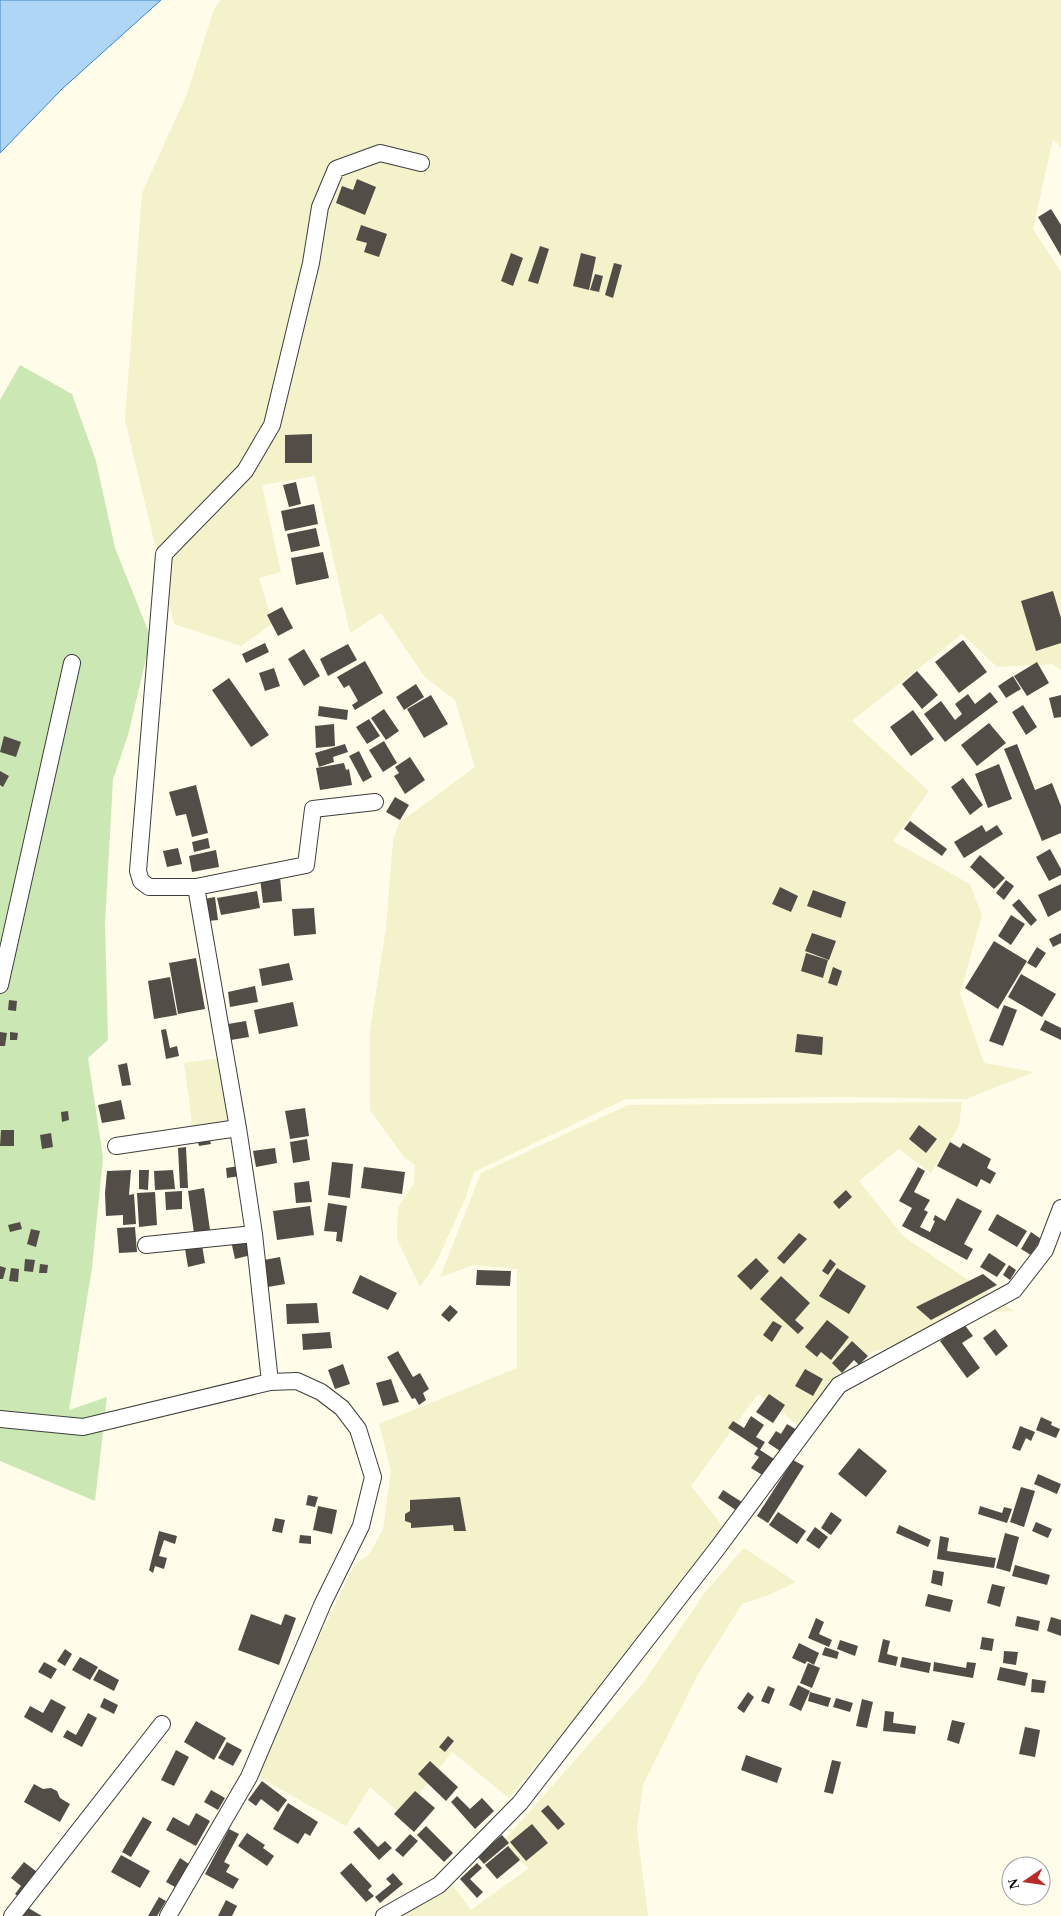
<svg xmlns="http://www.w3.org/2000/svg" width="1061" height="1916" viewBox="0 0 1061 1916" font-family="Georgia,serif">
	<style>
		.farmland { fill: #f3f2cb }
		.green { fill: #cbe7b4 }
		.water { fill: #afd6f4; stroke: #3885ca }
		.building { fill: #534d48 }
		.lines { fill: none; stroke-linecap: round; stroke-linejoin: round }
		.minor-casing { stroke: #3e3e3e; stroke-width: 18 }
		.minor { stroke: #fff; stroke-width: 16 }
	</style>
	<rect width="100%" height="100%" fill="#fffce9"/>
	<path class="farmland" d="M221,0h840v147l-8,-8 -20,90 28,43v398l-9,-6 -55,3 -35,-33 -110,87 77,70 -36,50 77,43 12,31 -22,79 24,69 50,9 -68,27 -117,-2 -223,2 -152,73 -9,27 -30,66 -15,22 -23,-48 1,-32 16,-23 1,-19 -11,-8 -34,-47v-79l16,-103 7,-88 6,-17 76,-56 -20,-67 -30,-23 -44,-64 -31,20 -35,-157 -53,9 19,87 -22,6 14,45 -32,23 -67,-22 -49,-204 17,-227 45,-99 27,-85z
		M220,1058l9,66 -36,5 -9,-66z
		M962,1102l-3,24 -28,47 -32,-24 -40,32 44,55 111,75 -19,1 -147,48 -50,65 -40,-31 -67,92 35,44 -40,55 -177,213 -57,-46 -50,63 -32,-28 -24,39 -94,-53 103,-209 14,-9 14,-26 8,-58 -12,-47 138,-56v-99l-43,-4 -34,12 41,-104 147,-68z
		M744,1548l52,34 -27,13 -27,9 -45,72 -54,109 -6,45 11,86h-249l53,-32 19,26 58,-42 -29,-23 144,-163 62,-91z"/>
	<path class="green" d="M20,365l52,29 24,67 19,87 36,90 -23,97 -15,44 -8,144 3,117 -20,18 15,99 -11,111 -23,142 38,-13 -12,104 -95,-40v-1061z"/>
	<path class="water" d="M0,0h161l-99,89 -62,64z"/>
	<path class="building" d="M357,179l19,8 -11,28 -29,-12 6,-17 11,4z
		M1051,209l10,16v31l-23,-39z
		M361,225l26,9 -8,23 -15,-5 3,-9 -11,-3z
		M540,246l9,3 -11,35 -10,-3z
		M511,253l12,5 -10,28 -12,-5z
		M581,253l15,4 -7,33 -16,-4z
		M614,263l8,2 -9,33 -8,-3z
		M595,274l8,2 -4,16 -9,-2z
		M312,434v29h-27v-28z
		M296,482l5,22 -12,3 -6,-22z
		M314,504l4,20 -33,7 -4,-20z
		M316,528l4,18 -29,6 -4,-18z
		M323,552l6,26 -33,7 -5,-27z
		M1053,591l8,27v25l-25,8 -15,-50z
		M282,607l11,21 -15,8 -11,-21z
		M963,640l24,32 -28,21 -24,-31z
		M265,643l4,9 -23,11 -4,-9z
		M348,644l9,16 -29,16 -8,-17z
		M304,649l16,27 -16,10 -16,-27z
		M365,661l18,32 -28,17 -3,-5 6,-4 -9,-16 -5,3 -7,-11z
		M1037,662l12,21 -22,13 -13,-20z
		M274,668l6,18 -15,5 -6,-18z
		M917,671l21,24 -16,14 -20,-25z
		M1013,676l8,13 -15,9 -8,-12z
		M229,678l40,57 -18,12 -39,-57z
		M416,684l8,13 -20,13 -8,-13z
		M990,692l8,10 -53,40 -21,-28 17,-13 14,19 7,-6 -7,-10 13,-10 7,10z
		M431,695l17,29 -24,14 -17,-29z
		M1061,695v22l-7,1 -5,-20z
		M1023,705l14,22 -11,8 -14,-23z
		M319,706l29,4 -1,10 -29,-4z
		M384,709l15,22 -13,9 -15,-22z
		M913,710l21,29 -23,17 -21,-29z
		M369,719l11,17 -13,8 -11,-17z
		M989,723l17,20 -29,23 -16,-21z
		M334,724l1,22 -19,2 -1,-22z
		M4,736l17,6 -5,15 -16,-5z
		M384,741l13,22 -14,9 -14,-22z
		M345,744l3,8 -15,5 1,5 -15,5 -4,-14z
		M1017,744l18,46 17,-7 9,23v27l-19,8 -38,-92z
		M359,751l13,26 -9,5 -14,-26z
		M410,757l15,23 -20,14 -11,-18 5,-3 -4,-6z
		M344,763l2,7 3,-1 3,16 -32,5 -4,-22z
		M999,764l13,35 -24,9 -13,-34z
		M0,771l9,5 -6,11 -3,-2z
		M963,778l20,27 -13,10 -19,-28z
		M196,785l12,48 -16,4 -6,-23 -10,2 -7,-24z
		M395,797l14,8 -9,15 -14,-8z
		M910,821l37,28 -5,7 -38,-27z
		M982,825l4,7 11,-7 6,9 -39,24 -10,-16z
		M208,838l2,10 -16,4 -2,-10z
		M178,848l4,16 -15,3 -4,-16z
		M1050,849l11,20v6l-12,6 -13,-24z
		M216,850l3,17 -27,5 -3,-16z
		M980,855l25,23 -11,11 -24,-22z
		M280,876l2,25 -19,2 -3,-25z
		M1006,880l8,6 -10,14 -8,-7z
		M1061,884v26l-13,7 -10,-22z
		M780,887l18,9 -7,16 -19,-8z
		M813,890l33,12 -5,16 -34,-12z
		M257,891l3,17 -39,7 -4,-17z
		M215,897l3,23 -10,1 -4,-22z
		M1019,899l18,21 -6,6 -19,-21z
		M314,908l2,26 -22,2 -2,-27z
		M1011,915l14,9 -14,21 -13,-9z
		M812,933l24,8 -7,19 -24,-9z
		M1061,933v10l-8,4 -4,-8z
		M994,941l33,20 -29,48 -33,-21z
		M1037,947l9,6 -10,15 -9,-5z
		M806,953l22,7 -5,18 -22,-7z
		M196,958l9,51 -27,5 -9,-51z
		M289,963l4,17 -31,6 -3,-17z
		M833,967l9,4 -5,15 -9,-3z
		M1021,974l35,20 -14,23 -34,-20z
		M170,977l7,38 -23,4 -6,-38z
		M255,986l3,16 -28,5 -2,-15z
		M9,1000l8,1 -1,10 -8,-1z
		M293,1002l5,24 -39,8 -5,-24z
		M1004,1005l13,5 -14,36 -14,-5z
		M1045,1020l16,8v12l-21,-10z
		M246,1021l3,16 -18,3 -3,-16z
		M166,1029l4,19 7,-2 2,10 -13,3 -5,-29z
		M0,1032l7,1 -2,13h-5z
		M10,1032l8,1 -1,7h-7z
		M797,1034l26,3 -1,18 -27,-3z
		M127,1063l4,22 -9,1 -4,-21z
		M121,1100l4,19 -23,4 -4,-18z
		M305,1108l4,28 -19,3 -5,-28z
		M68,1111l1,9 -7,2 -1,-10z
		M919,1125l18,14 -11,14 -17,-14z
		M1,1130h13v16h-14z
		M51,1133l2,14 -11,2 -2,-14z
		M209,1137l2,7 -12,2 -2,-7z
		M307,1139l3,21 -17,3 -3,-21z
		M950,1142l10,6 3,-5 28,16 -4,9 9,5 -6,11 -9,-5 -4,8 -40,-21z
		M186,1147l2,41h-8l-2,-40z
		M275,1148l2,15 -21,4 -3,-16z
		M332,1162l21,2 -3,34 -22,-3z
		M239,1166l1,10 -13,2 -1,-10z
		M364,1167l41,5 -3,22 -41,-6z
		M918,1167l7,4 -11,21 16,8 -6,10 4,2 -8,15 10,5 5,-11 -2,-1 2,-5 10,6 12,-23 25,13 -18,33 9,5 -6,11 -65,-34 10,-18 -13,-7z
		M131,1170l-2,25 5,-1 2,30 -13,1v-10l-17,1 -1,-23 2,-22z
		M139,1170h10l-1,20 -9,-1z
		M173,1170l2,19 -20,1 -1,-19z
		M309,1181l3,21 -16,1 -2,-20z
		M204,1188l6,42 -16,3 -6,-42z
		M846,1190l6,7 -13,12 -6,-7z
		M182,1191v18l-16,1 -1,-18z
		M155,1192l2,33 -18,2 -2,-34z
		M328,1203l19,3 -5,36 -6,-1 1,-9 -13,-1z
		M310,1206l4,29 -37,5 -4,-29z
		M997,1214l30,17 -10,16 -29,-17z
		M20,1222l2,7 -12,3 -2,-7z
		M135,1227l2,25 -18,1 -2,-25z
		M31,1229l9,2 -4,16 -9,-3z
		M1031,1232l10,7 -10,16 -10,-6z
		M799,1233l8,6 -23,25 -7,-6z
		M247,1238l4,17 -16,4 -4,-18z
		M202,1245l3,18 -17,4 -3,-18z
		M989,1253l17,11 -9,13 -17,-10z
		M280,1257l5,27 -17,3 -4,-27z
		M756,1258l13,13 -18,19 -14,-14z
		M25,1259l10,1 -2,12 -9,-1z
		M830,1259l6,5 -8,11 -6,-4z
		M40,1264l8,1 -1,8h-8z
		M1009,1265l7,5 -6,10 -7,-5z
		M0,1266l6,2 -3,11h-3z
		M11,1268l8,1 -1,13 -9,-1z
		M837,1268l29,18 -17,28 -30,-18z
		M477,1270l34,1 -1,15 -34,-1z
		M983,1274l14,11 -66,35 -15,-13z
		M360,1275l37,18 -9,17 -36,-17z
		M781,1276l29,27 -15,17 9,8 -6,6 -38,-35z
		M317,1303l2,20 -32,1 -1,-20z
		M450,1305l8,7 -9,10 -8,-7z
		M827,1320l22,17 -18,23 -10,-8 -4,5 -12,-10z
		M773,1321l9,5 -10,16 -9,-7z
		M964,1324l9,12 -11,7 18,25 -13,10 -27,-37z
		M995,1329l13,17 -12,10 -13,-18z
		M330,1332l2,16 -29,2 -1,-16z
		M852,1341l16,15 -9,9 -5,-5 -12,13 -10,-10z
		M398,1351l15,26 7,-4 9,16 -6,4 3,7 -7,5 -4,-7 -3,1 -25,-42z
		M343,1364l7,20 -15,5 -7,-19z
		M805,1369l18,10 -10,17 -18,-10z
		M391,1379l8,23 -16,4 -7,-23z
		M769,1394l16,11 -12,18 -17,-11z
		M751,1416l13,9 -8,12 9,5 -5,8 14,9 -10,17 -13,-8 8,-11 -5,-3 4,-6 -30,-20 5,-7 11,7z
		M1041,1417l11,5 -1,3 9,4 -4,9 -20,-8z
		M787,1424l10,6 -14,23 -15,-10 8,-12 5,3z
		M1020,1426l15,6 -4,9 -5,-3 -6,13 -8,-3z
		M859,1448l28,23 -21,26 -28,-23z
		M793,1460l11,6 -36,57 -11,-7z
		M1038,1474l23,10 -4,10 -23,-10z
		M1021,1487l14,4 -11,36 -14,-5z
		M723,1490l22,14 -5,9 -22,-15z
		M308,1495l10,2 -3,10 -9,-2z
		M460,1497l6,34h-12l-1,-6 -42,3v-5l-6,-2v-7l5,-3v-11z
		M318,1506l19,4 -5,24 -19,-4z
		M980,1506l22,7 2,-6 8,2 -5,14 -29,-9z
		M778,1512l28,19 -9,13 -28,-19z
		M831,1512l11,8 -11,15 -10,-7z
		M275,1518l10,2 -3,13 -10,-2z
		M1036,1522l16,7 -4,9 -16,-7z
		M899,1525l32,15 -3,7 -32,-14z
		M815,1527l13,10 -9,12 -13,-9z
		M159,1531l18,5 -2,8 -11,-4 -5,16 8,2 -3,11 -9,-3 -2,7 -4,-3z
		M1005,1533l14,4 -9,35 -14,-4z
		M300,1535l11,1v8l-12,-1z
		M940,1536l9,2 -2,13 49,7 -2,10 -57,-9z
		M1015,1565l35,10 -3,10 -35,-9z
		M933,1570l11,2 -2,14 -11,-3z
		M992,1584l13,3 -5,20 -13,-4z
		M928,1594l25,6 -3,12 -25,-6z
		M251,1614l30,11 4,-11 11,4 -17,47 -41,-15z
		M1017,1616l23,5 -2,10 -23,-5z
		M1051,1617l10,3v16l-14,-5z
		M816,1618l8,4 -5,12 13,6 -3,7 -21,-9z
		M982,1637l12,2 -2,12 -12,-2z
		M883,1639l7,2 -3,13 11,3 -2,9 -18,-4z
		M840,1640l18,6 -3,10 -18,-7z
		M799,1643l20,10 -5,12 -7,-4 -2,3 -13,-6z
		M825,1647l14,5 -2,7 -15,-4z
		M65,1649l7,5 -7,12 -8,-5z
		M1004,1651l14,1 -2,13 -13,-2z
		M80,1657l18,10 -8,13 -18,-10z
		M902,1657l29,6 -2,10 -29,-6z
		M44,1662l13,7 -6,10 -13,-7z
		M934,1662l32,6 1,-6 9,1 -3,15 -40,-7z
		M808,1663l12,5 -8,20 -12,-5z
		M1000,1667l28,6 -3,13 -28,-6z
		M99,1669l20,11 -5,11 -21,-11z
		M1032,1679l14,2 -2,12 -13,-1z
		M798,1685l12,6 -9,20 -12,-6z
		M768,1686l7,3 -6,15 -8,-3z
		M748,1692l6,5 -10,16 -7,-5z
		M810,1692l21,6 -3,9 -20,-6z
		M104,1698l14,7 -4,9 -14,-7z
		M836,1698l17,5 -3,9 -17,-5z
		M51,1699l15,8 -14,26 -28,-16 6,-11 13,7z
		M862,1699l11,3 -6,26 -11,-2z
		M885,1711l9,1 -1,11 23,3 -1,8 -32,-3z
		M88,1713l9,5 -15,29 -19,-10 4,-7 9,5z
		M952,1720l13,3 -6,21 -12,-4z
		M196,1721l30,17 -12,22 -30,-18z
		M1025,1727l15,3 -5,27 -16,-3z
		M448,1736l6,5 -9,11 -6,-5z
		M227,1742l15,8 -9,16 -15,-8z
		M176,1750l13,7 -15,29 -13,-6z
		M746,1755l36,13 -5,15 -36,-13z
		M832,1760l9,2 -8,32 -9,-2z
		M430,1761l28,26 -12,14 -28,-27z
		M262,1781l25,19 -9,12 -17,-13 -5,7 -8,-6z
		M34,1784l9,5 8,-1 6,3 3,7 10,6 -10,18 -36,-20z
		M211,1790l14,8 -7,12 -14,-8z
		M415,1791l20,17 -21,24 -20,-18z
		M457,1796l13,13 12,-11 12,13 -19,18 -24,-27z
		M288,1803l30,19 -8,14 -5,-3 -7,11 -25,-15z
		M548,1805l17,19 -7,6 -17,-19z
		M196,1813l14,8 -14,25 -30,-16 7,-13 16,9z
		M143,1817l9,5 -21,35 -9,-5z
		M532,1824l16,19 -22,18 -16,-19z
		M426,1826l27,27 -9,9 -27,-27z
		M359,1827l19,20 7,-6 7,7 -13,12 -26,-28z
		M229,1829l10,5 -15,28 6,3 -4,7 13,7 -6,10 -28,-15z
		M247,1833l18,12 -2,3 11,8 -7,10 -29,-20z
		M410,1834l8,7 -15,16 -8,-7z
		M502,1835l7,8 -25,21 -7,-8z
		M508,1846l12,14 -23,19 -12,-14z
		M121,1855l29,16 -10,17 -29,-16z
		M180,1858l9,6 -14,23 -9,-5z
		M24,1862l17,13 -20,24 -6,-5 6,-8 -10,-8z
		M351,1863l21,23 -4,4 6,6 -8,6 -26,-29z
		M477,1863l5,5 -12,11 13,13 -6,6 -17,-19z
		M393,1873l10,11 -23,19 -5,-6 16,-13 -5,-5z
		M159,1897l7,4 -9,15h-9z
		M226,1900l11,6 -5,10h-14z
		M25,1906l17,10h-22z"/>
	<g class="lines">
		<g class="minor-casing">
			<path id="minor" d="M196,887l110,-22 7,-56 62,-7
				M0,985l72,-322
				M116,1146l122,-18
				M146,1245l108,-11
				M0,1419l83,8 187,-45
				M12,1916l150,-192
				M168,1916l81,-139 74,-174 38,-77 12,-49 -15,-48 -16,-21 -21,-16 -24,-11 -27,1 -16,-148 -16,-106 -42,-241h-47l-8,-6 -3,-10 26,-317 81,-83 27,-46 39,-162 9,-56 16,-38 44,-16 41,10
				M384,1916l55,-31 81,-82 196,-253 123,-165 175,-95 31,-40 16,-42"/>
		</g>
		<use href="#minor" class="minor"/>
	</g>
	<g transform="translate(1026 1881) rotate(257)"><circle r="24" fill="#ffffff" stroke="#9d9d9d"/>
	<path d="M0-4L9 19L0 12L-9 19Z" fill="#b72a27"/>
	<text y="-8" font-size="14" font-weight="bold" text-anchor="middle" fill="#0b0b0b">N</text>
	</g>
</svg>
